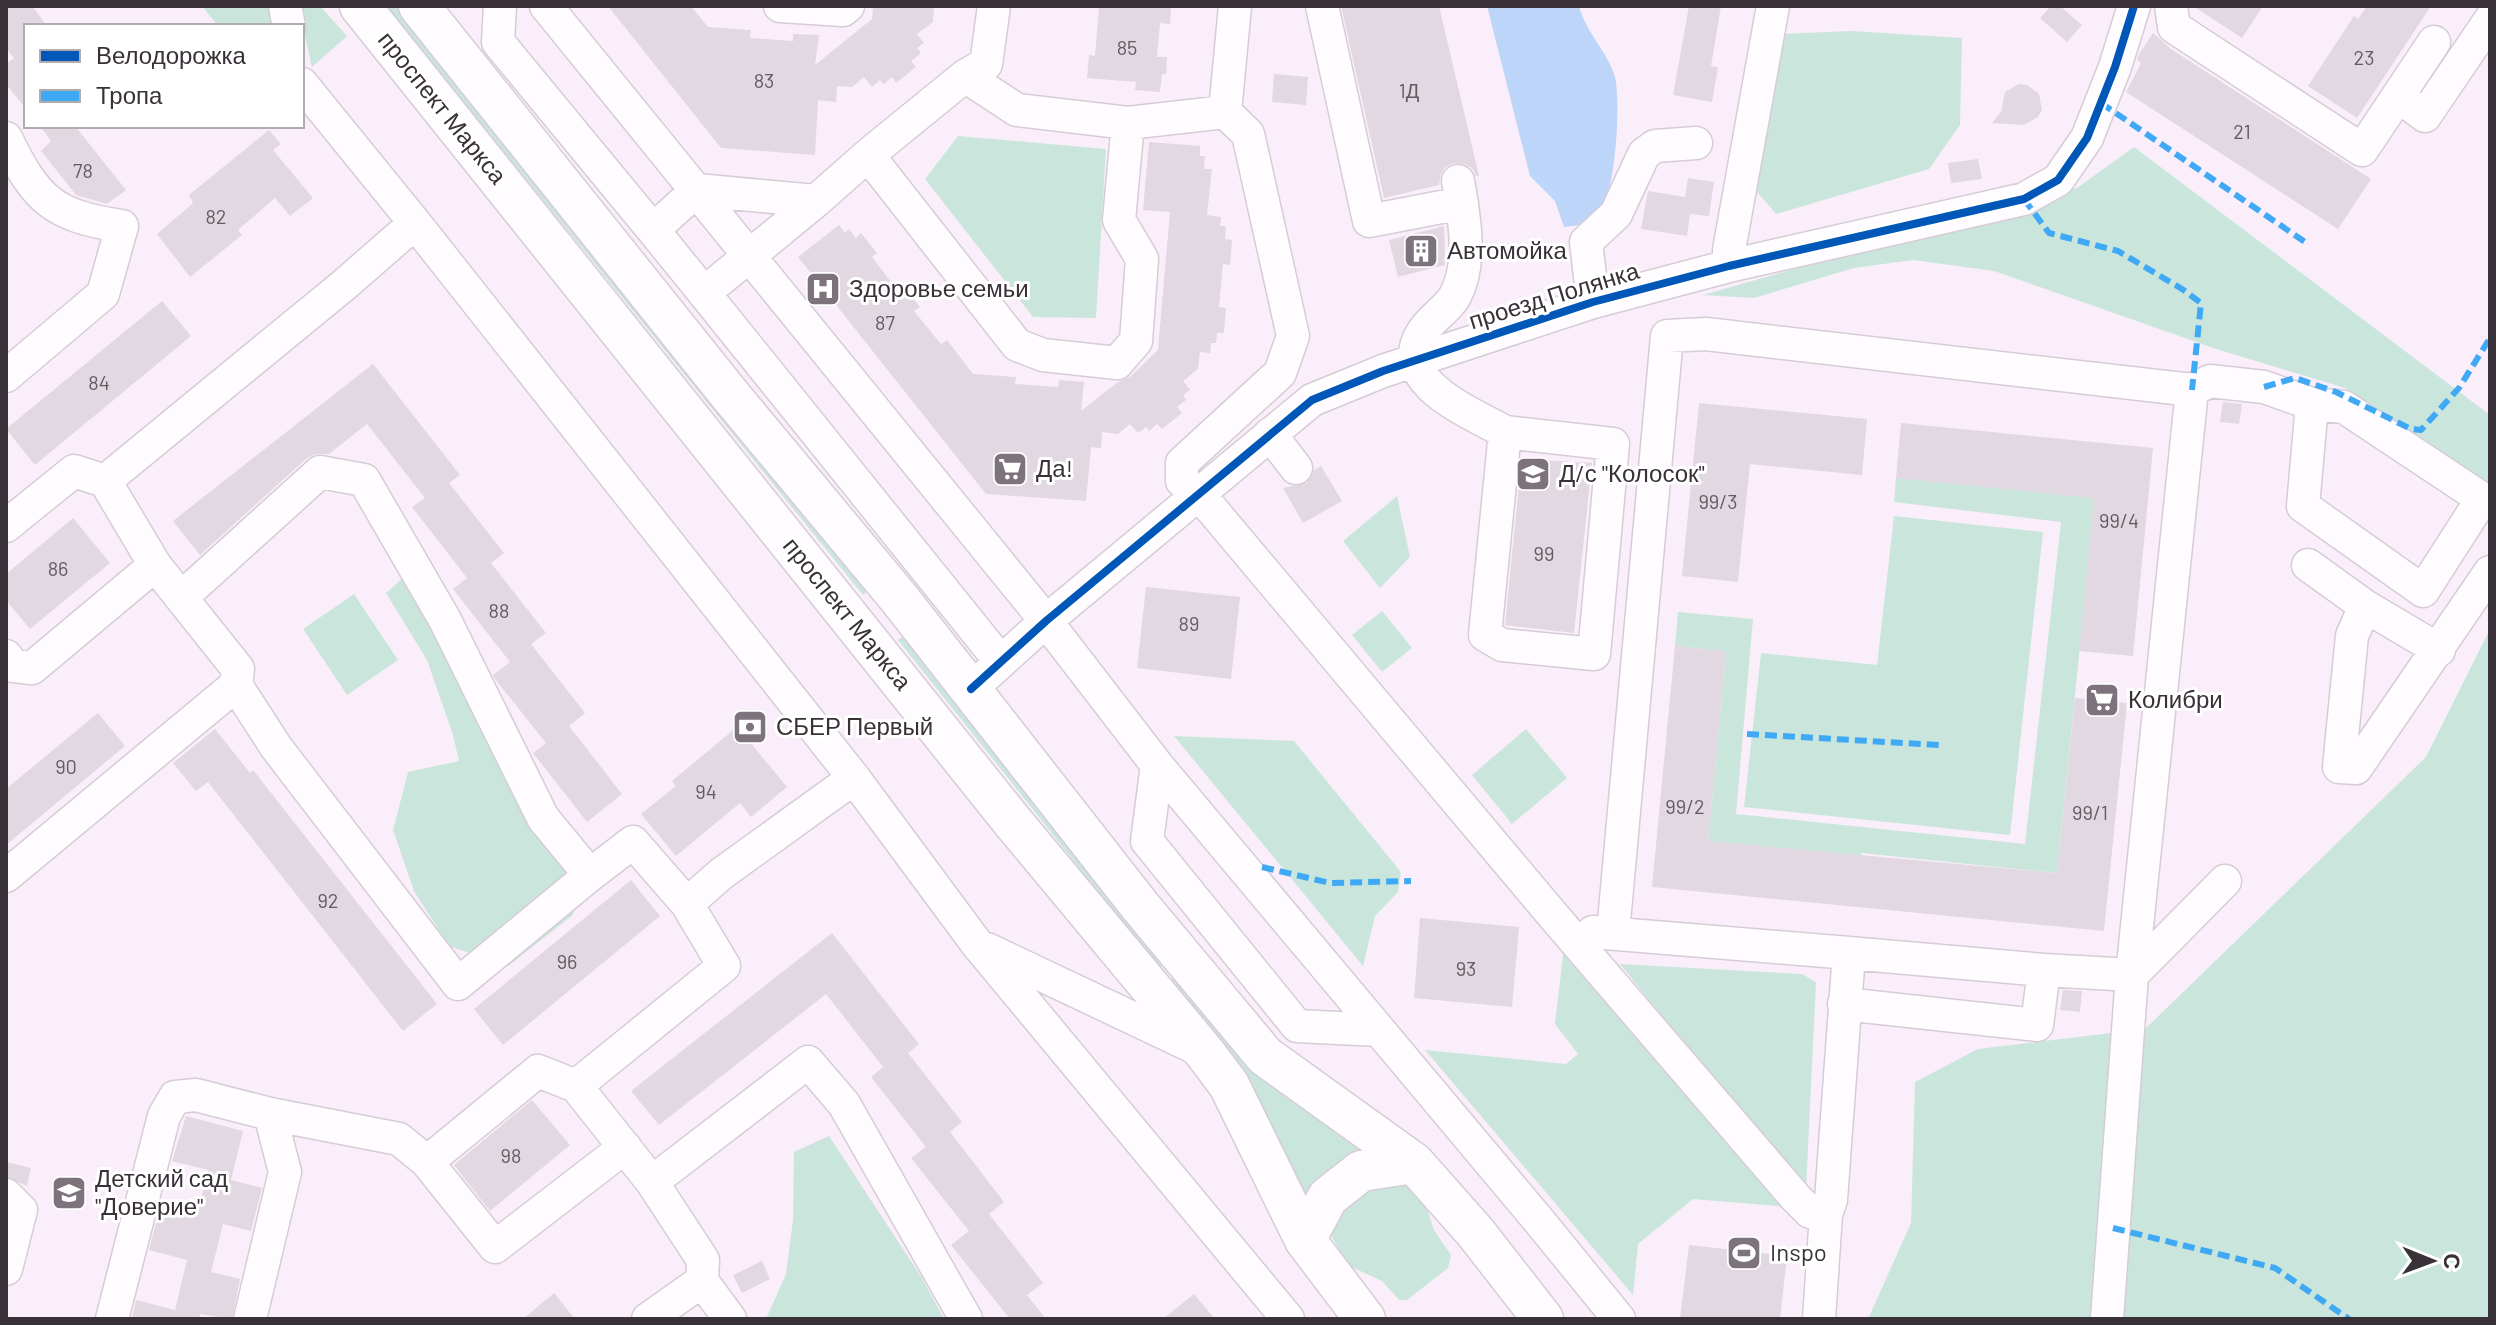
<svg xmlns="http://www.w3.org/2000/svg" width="2496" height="1325" viewBox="0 0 2496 1325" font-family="Barlow,sans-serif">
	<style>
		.green { fill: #cae6dc }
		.water { fill: #bed5fa }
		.building { fill: #e1d8e1 }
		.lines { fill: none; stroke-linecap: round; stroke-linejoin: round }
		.minor-casing { stroke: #d6ccd6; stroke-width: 35 }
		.major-casing { stroke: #d6ccd6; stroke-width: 43 }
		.minor { stroke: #fefcfe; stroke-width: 32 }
		.major { stroke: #fefcfe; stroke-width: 40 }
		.quiet { stroke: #3fa9f5; stroke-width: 6; stroke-dasharray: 12 6; stroke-linecap: butt }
		.cycleway-casing { stroke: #fff; stroke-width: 13 }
		.cycleway { stroke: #0057b8; stroke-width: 8 }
		.labels { text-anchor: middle; stroke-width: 6; stroke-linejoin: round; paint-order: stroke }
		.number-label { font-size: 20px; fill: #625b62 }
		.street-label { font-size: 24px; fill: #383138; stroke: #fff }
		.poi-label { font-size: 24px; fill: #383138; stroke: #fff; text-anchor: start }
	</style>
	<rect width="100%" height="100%" fill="#faeefa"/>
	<path class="green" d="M202,6h69l4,20h-57z
		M298,6h22l27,30 -35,31z
		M386,6h17l470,579 -10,10z
		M1852,31l110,7 -2,87 -31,44 -153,45 -25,-29 27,-151z
		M958,136l148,13 -10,169 -63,-1 -108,-138z
		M2134,147l356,268v71l-145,-98 -126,-38 -225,-79 -81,-11 -59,8 -100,30 -51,-3 374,-107z
		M1896,478l199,20 -38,375 -196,-20 -6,53 -22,-53 -125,-12 18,-190 -51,-5 3,-34 75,7 -17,195 289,30 36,-322 -167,-20z
		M1397,496l13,61 -30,31 -37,-47z
		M1894,516l149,16 -33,303 -266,-28 17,-154 116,12z
		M404,577l172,293 -3,45 -65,51 -59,-20 -35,-55 -21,-61 15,-58 51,-11 -6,-26 -26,-75 -41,-67z
		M354,594l44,66 -51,35 -44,-66z
		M1382,611l30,37 -30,24 -30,-37z
		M2490,629v690h-622l43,-96 4,-141 63,-33 167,-20 281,-272z
		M904,636l262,327 -7,5 -261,-328z
		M1526,729l41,49 -55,46 -40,-49z
		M1174,736l120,5 107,131 -3,20 -23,24 -12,50z
		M1564,947l224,260 -95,-8 -55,45 -5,51 -208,-245 141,14 12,-10 -23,-30z
		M1620,964l182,10 14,8 -10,208 -7,-5z
		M1176,975l196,179c-35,8 -49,13 -67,46l-55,-120 -80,-100z
		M829,1136l93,142 22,41h-178l20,-45 7,-54 1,-68z
		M1405,1183l20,19 9,28 17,25 -3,13 -41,32h-8l-17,-19 -35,-16 -18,-34c21,-35 35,-45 76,-48z"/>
	<path class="water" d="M1487,6h92c7,27 29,46 36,71 6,25 1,120 -17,138 -10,9 -21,11 -34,12l-9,-26 -25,-25z"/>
	<path class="building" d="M6,6h26l15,20h-21v83l-20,-25v-20l8,-6 -8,-10z
		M608,6h83l17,21 43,3 -1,8 43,3v-7l26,1 -4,30 57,-46 1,-13h61l-1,16 -16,12 7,9 -7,5 4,5 -10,8 5,6 -20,16 -4,-6 -8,7 -4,-4 -8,7 -8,-10 -12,10 -15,-1 -1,16 -18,-2 -3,55 -94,-7z
		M1099,6h72l-1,18 -10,-1 -3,34h10l-1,17h-4l-2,18 -25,-2 1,-8 -49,-4 2,-23 6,1z
		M1341,6h98l40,170h-3l-4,-8 -7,-4 -11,-1 -9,4 -4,7 -2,11 -55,13z
		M1689,6h32l-10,60 7,1 -6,35 -39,-7z
		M2051,6h9l22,19 -15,17 -27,-24z
		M2193,6h70l-21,32z
		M2367,6h64l-74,112 -49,-32 46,-70 4,3z
		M2153,33l18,16 200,130 -33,50 -212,-137 15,-29 -4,-3 2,-6z
		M1274,74l34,3 -2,28 -34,-3z
		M2019,84l8,1 12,9 3,16 -4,7 -14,8 -32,-2 9,-11 4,-20z
		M40,126h35l51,64 -19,14 -31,-9 -35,-44 10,-10z
		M269,130l12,14 -8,6 40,48 -23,18 -15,-18 -37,32 4,5 -52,42 -33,-43 36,-31 -4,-8z
		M1149,142l51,4v10h5l-1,13h8l-5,46 14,2 -1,9h6l-1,13 7,1 -2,25 -7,-1 -4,43 7,1 -2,25h-7l-1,10h-5l-1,10 -10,-1 -2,17 -15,12 7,9 -7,5 3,5 -9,7 5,6 -20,16 -5,-5 -8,7 -3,-4 -8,6 -8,-9 -12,10 -16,-2 -1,16 -10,-1 -5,54 -100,-7 -188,-237 41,-32 6,8 4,-4 7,9 5,-5 16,20 -5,4 26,34 6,-4 16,20 -6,4 27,33 6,-4 26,34 43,3 -1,7 43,3 1,-7 25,2 -3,29 37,-29 13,-6 27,-26 12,-138 -27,-2z
		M1978,159l4,20 -31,4 -3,-20z
		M1688,178l26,4 -5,34 -19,-2 -3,22 -46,-7 7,-38 37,6z
		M1444,226l1,39 -47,12 -9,-37z
		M162,301l29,35 -156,129 -29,-36z
		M373,364l87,111 -11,8 55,70 -13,10 55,70 -15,11 54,69 -16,13 53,68 -35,28 -54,-69 13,-10 -51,-64 -2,-4 17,-13 -57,-73 14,-11 -55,-71 13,-9 -58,-74 -38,30h-14l-8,4 -107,97 -27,-34z
		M2223,402l19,2 -3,20 -19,-2z
		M1699,403l168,16 -5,56 -112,-11 -12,118 -56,-6z
		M1901,423l252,25 -20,208 -54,-5 15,-153 -198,-20z
		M1541,460l51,3 -18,170 -69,-8 16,-160 3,-4 17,2z
		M1321,466l21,35 -39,22 -20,-35 24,-5 7,-13z
		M73,518l37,45 -80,66 -24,-29v-26z
		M1146,587l94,10 -9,82 -94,-11z
		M1675,646l51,5 -18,190 349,32 18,-175 52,5 -23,228 -452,-44z
		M98,713l27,33 -119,99v-56z
		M749,717l12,15 -12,9 38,46 -36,30 -11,-14 -64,53 -35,-42 35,-28 -4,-5z
		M215,729l35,44 3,-3 184,234 -34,27 -195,-249 -12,9 -23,-28z
		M631,880l29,36 -157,129 -29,-36z
		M1420,918l99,9 -7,80 -98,-9z
		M832,933l87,111 -11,9 54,69 -12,10 54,70 -15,12 54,69 -16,12 19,24h-36l-59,-74 18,-14 -58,-73 15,-11 -55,-70 12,-10 -57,-73 -167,131 -28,-34z
		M2063,990l19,1 -2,21 -20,-2z
		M532,1100l38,45 -80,66 -36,-46z
		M186,1116l57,15 -12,49 31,8 -11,43 -28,-7 -12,48 29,7 -8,40 -32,-5 -1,5h-67l4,-19 39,10 12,-50 -38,-10 11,-43 37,9 11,-46 -36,-9z
		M6,1162l25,6 -4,18 -21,-9z
		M1689,1245l98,11 -7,63h-100z
		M762,1261l8,18 -28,14 -9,-18z
		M554,1293l21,26h-52z
		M1194,1294l21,25h-52z"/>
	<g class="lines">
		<g class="minor-casing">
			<path id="minor" d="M285,6l4,20
				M500,6l-2,36 155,188 44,-40 119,11 52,-46 97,-79 21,-12 8,-58
				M546,6l500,615 111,144 383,457 79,97
				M780,6l63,4 5,-4
				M1322,6l47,215 93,-18
				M2171,6l3,21 188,123 72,-108
				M965,76l52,34 111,13
				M302,84l113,139 439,555 123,166 311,375
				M2398,96l27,20 65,-96
				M1225,112l23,22 45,202 -13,37 -98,90v18l16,12 353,420 245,285 14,14 16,2
				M6,138c30,62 47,78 116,88l-19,68 -97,82
				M868,155l149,190 26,10 74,8 19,-22 6,-82 -23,-39 9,-97 97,-11 10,-106
				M1458,181c6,34 15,82 -3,115 -8,14 -25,23 -33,37 -31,49 50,80 83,99l-20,203 17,10 92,9 19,-210 -108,-12
				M816,201l-112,92 297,369
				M653,230l51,63
				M1729,266v-16l44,-244
				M1593,302l-7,-60 30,-28 28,-60 11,-8 41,-3
				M2312,404l-9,102 120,85 59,-92
				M1270,434l26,34
				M6,526l68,-55 31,10
				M2308,565l57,41
				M182,597l138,-125 44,8 81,140 98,198 47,57 -132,109 -182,-237 -40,-62
				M2439,650l-74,-44 -13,30 -13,131 17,1 134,-196
				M6,656l7,10 19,2 123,-103
				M971,689l75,-68 266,-221 71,-29 210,-69 136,-36 295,-67 34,-19 29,-42 28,-71 19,-61
				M1157,765l-10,76 150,185 82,4
				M590,875l43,-33 54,62 34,-30 133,-96
				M6,876l230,-191 2,-16 -83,-104 -50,-84 239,-196 71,-62
				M1593,932l256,21
				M1613,933l54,-597 39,-2 486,56 18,-9 54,6 48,17 32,3 146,97
				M987,949l215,102
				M1844,1004l193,21 7,-55
				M576,1086l76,96 51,78 -1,21 28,38
				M270,1114l129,25 28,23 111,-91 38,15 148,-120 -37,-62
				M427,1162l68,85 130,-100
				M652,1182l156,-120 36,42 122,215
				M6,1195l15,15 -15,59
				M112,1319l52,-203 11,-19 21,-2 74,19 15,58 -35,147
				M648,1319l54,-38
				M1819,1319l7,-105 5,-14 18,-247 195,17 88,5 93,-94
				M2107,1319l25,-344 60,-585"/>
		</g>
		<g class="major-casing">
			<path id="major" d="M360,6l652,815 193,232 24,32 76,155 60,79
				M419,6l311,389 168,202 242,309 125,150 149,107 62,70 67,86
				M1305,1240l23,-43 33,-26 53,-8"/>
		</g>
		<use href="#minor" class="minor"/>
		<use href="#major" class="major"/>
		<path class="quiet" d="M2101,103l207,141
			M2024,199l25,34 69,18 64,38 19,14 -9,87
			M2264,387l31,-9 41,14 75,37 10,1 38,-42 31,-50
			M1747,734l192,11
			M1262,867l68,16 81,-2
			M2113,1228l162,40 74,51"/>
		<g class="cycleway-casing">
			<path id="cycleway" d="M971,689l75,-68 266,-221 71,-29 210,-69 136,-36 295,-67 34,-19 29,-42 28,-71 19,-61"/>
		</g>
		<use href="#cycleway" class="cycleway"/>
	</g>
	<defs>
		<g id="building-square" transform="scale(1.8)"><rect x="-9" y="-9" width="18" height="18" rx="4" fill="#7c737c" stroke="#fff"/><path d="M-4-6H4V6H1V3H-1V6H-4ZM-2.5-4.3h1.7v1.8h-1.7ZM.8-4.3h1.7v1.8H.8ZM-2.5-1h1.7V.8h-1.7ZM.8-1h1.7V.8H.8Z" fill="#fff"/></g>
		<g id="hospital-square" transform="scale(1.8)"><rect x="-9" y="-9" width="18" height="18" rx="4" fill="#7c737c" stroke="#fff"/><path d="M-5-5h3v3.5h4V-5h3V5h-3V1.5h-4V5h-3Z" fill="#fff"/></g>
		<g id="supermarket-square" transform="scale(1.8)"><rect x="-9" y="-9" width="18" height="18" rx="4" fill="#7c737c" stroke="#fff"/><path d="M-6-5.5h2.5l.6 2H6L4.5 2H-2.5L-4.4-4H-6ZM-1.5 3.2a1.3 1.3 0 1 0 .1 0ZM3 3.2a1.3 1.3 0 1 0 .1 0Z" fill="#fff"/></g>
		<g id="school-square" transform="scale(1.8)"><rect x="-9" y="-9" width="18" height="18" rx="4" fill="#7c737c" stroke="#fff"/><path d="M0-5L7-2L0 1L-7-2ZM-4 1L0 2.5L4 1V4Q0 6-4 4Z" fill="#fff"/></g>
		<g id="bank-square" transform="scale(1.8)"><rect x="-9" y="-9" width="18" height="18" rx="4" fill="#7c737c" stroke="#fff"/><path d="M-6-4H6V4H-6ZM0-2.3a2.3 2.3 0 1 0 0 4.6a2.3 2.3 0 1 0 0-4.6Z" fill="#fff"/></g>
		<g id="stadium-square" transform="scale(1.8)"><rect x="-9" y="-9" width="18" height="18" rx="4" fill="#7c737c" stroke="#fff"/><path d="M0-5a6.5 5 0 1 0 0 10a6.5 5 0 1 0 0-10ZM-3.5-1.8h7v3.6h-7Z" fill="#fff"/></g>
	</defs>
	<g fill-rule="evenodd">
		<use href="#building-square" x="1421" y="251"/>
		<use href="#hospital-square" x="823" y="289"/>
		<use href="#supermarket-square" x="1010" y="469"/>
		<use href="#school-square" x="1533" y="474"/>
		<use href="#supermarket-square" x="2102" y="700"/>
		<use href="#bank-square" x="750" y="727"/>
		<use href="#school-square" x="69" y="1193"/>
		<use href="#stadium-square" x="1744" y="1253"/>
	</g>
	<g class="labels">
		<g class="number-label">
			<text x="1127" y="55">85</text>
			<text x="2364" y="65">23</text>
			<text x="764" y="88">83</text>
			<text x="1409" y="98">1Д</text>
			<text x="2242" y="139">21</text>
			<text x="83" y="178">78</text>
			<text x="216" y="224">82</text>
			<text x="885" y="330">87</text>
			<text x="99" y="390">84</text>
			<text x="1718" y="509">99/3</text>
			<text x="2119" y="528">99/4</text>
			<text x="1544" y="561">99</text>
			<text x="58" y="576">86</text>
			<text x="499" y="618">88</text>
			<text x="1189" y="631">89</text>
			<text x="66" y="774">90</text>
			<text x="706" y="799">94</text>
			<text x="1685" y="814">99/2</text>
			<text x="2090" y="820">99/1</text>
			<text x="328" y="908">92</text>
			<text x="567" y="969">96</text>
			<text x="1466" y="976">93</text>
			<text x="511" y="1163">98</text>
		</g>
		<g class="street-label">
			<text transform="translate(442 108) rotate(51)" y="8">проспект Маркса</text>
			<text transform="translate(1554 296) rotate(-17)" y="8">проезд Полянка</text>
			<text transform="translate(847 614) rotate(51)" y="8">проспект Маркса</text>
		</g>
		<g class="poi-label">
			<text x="1447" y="259">Автомойка</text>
			<text x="849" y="297">Здоровье семьи</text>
			<text x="1036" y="477">Да!</text>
			<text x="1559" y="482">Д/с "Колосок"</text>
			<text x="2128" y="708">Колибри</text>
			<text x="776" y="735">СБЕР Первый</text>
			<text x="95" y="1187">Детский сад<tspan x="95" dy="28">"Доверие"</tspan></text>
			<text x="1770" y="1261">Inspo</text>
		</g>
	</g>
	<rect width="2496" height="1325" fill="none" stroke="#383138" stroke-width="16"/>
	<rect x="24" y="24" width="280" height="104" fill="#ffffff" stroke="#afadaf" stroke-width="2"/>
	<rect x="40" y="50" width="40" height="12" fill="#0057b8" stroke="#afadaf" stroke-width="2"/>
	<text x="96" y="64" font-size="24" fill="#383138">Велодорожка</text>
	<rect x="40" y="90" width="40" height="12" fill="#3fa9f5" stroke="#afadaf" stroke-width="2"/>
	<text x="96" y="104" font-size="24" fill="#383138">Тропа</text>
	<g transform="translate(2432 1261) rotate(91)" stroke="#ffffff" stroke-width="6" paint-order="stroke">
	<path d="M0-6L14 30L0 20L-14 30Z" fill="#383138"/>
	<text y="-12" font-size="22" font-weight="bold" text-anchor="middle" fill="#383138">С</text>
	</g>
</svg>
